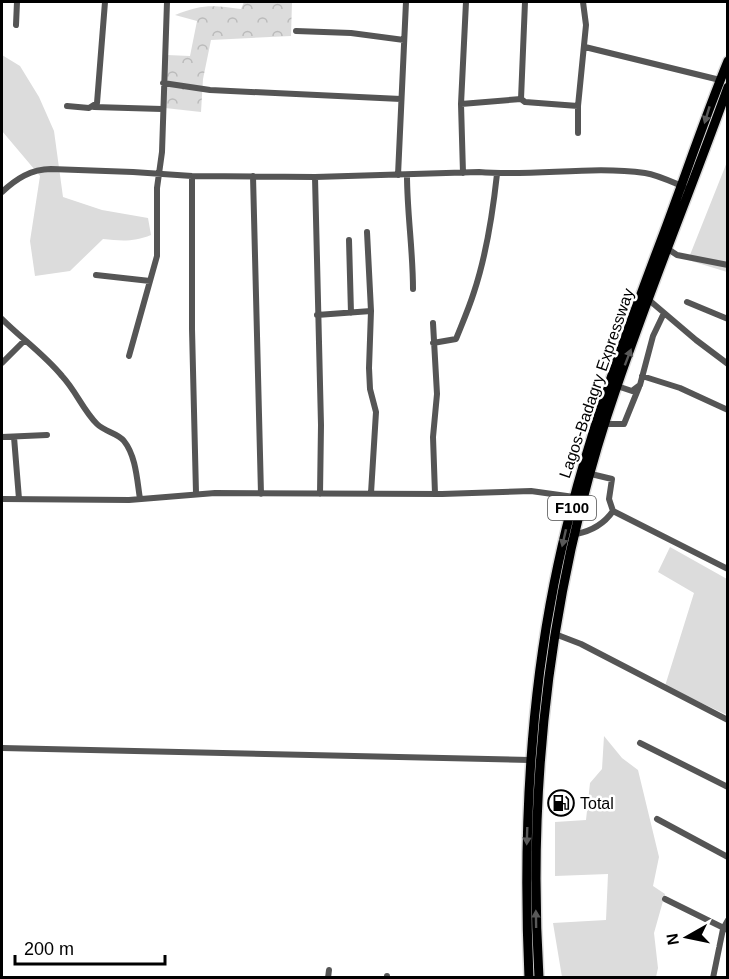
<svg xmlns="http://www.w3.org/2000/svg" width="729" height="979" viewBox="0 0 729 979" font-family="Arial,sans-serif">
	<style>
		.grass { fill: #dcdcdc }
		.forest { fill: url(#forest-crowns) }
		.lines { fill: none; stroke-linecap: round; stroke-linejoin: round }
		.highway-casing { stroke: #dbdbdb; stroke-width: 12 }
		.minor { stroke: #555; stroke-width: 6 }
		.highway { stroke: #000; stroke-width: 9 }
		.oneway { fill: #595959 }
		.labels { text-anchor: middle; stroke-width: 5; stroke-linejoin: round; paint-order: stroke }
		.shield { fill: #fff; stroke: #4c4c4c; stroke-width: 1.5 }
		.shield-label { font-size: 15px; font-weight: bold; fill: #000 }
		.street-label { font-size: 16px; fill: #000; stroke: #fff }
		.poi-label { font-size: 16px; fill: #000; stroke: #fff; text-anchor: start }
	</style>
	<defs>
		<pattern id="forest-crowns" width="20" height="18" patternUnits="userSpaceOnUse" patternTransform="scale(1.5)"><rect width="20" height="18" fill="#dcdcdc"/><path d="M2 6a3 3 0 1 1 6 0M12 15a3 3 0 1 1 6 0" fill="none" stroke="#bbb"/></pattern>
	</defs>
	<rect width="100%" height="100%" fill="#fff"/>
	<path class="grass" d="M2,55l18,11 19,31 15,34 9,66 39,13 46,8 3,17c-17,7 -30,6 -48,4l-33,32 -35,5 -5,-35 10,-65 -38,-45z
		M727,162v110l-39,-12z
		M670,547l57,32v136l-62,-29 29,-93 -36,-21z
		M604,736l18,22 16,12 21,87 -6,29 12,8 -11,39 4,35 -2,9h-94l-9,-54 53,-3 2,-46 -53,2v-54l31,-2 4,-37 12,-14z"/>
	<path class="forest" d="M244,2h48l-1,34 -80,4 -8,39 -2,33 -36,-4 2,-53 23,1 7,-35 -22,-6c27,-11 38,-10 66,-6z"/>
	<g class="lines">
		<g class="highway-casing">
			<path id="highway" d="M529,978c-6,-132 -1,-264 25,-394 24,-122 67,-238 111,-354 21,-56 40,-113 63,-169
				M539,978c-12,-200 12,-402 78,-592 34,-100 75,-199 111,-299"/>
		</g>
		<path class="minor" d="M525,2l-4,97 4,3 53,4
			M16,25l1,-23
			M296,31l55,2 53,7
			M585,47l135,33
			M163,83l47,7 191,9
			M461,104l60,-5
			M67,106l22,2 8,-5 8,-101
			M94,107l68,2
			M578,133v-27l8,-81 -3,-23
			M463,173l-2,-69 5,-102
			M398,175l8,-173
			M407,175c0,38 6,75 6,114
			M192,176v153l4,164
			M253,176l8,318
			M315,177l6,248 -1,69
			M2,192c14,-13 29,-23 49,-23l82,3 59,4 123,1 164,-5c56,5 111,-7 166,1 13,2 27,9 39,14
			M367,232l4,79
			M349,240l2,73
			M668,249l9,6 51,10
			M96,275l54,6
			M649,300l47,40 32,24
			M687,302l41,17
			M317,315l54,-4 -2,57 1,21 6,23 -5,81
			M2,319c19,19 43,36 60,57 14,15 21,34 35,48 8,8 21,9 27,17 12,15 13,39 16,58
			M433,323l4,71 -4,43 2,57
			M433,343l23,-4c6,-15 13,-31 18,-47 12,-36 19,-81 23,-118
			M129,356l28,-100v-68l5,-36 5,-150
			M2,363l22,-22
			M642,376l38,12 48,22
			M617,386l15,5 8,-6 13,-49 11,-23
			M605,424h19l15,-37
			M2,437l45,-2
			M14,437l5,62
			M591,474l21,5 -3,20 4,12 115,58
			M2,499l127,1 86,-7 227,1 89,-3 43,6
			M576,534c16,-3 28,-10 37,-23
			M555,634l26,10 147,76
			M640,743l88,44
			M2,748l528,12
			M657,819l71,38
			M665,899l63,31
			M328,978l1,-8
			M387,978v-2
			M713,978l10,-49 5,-9"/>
		<use href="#highway" class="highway"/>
	</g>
	<defs><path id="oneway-solid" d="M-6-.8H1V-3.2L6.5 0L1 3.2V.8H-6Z" transform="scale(1.5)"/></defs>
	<g class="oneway">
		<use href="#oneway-solid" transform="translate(707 115) rotate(107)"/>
		<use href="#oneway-solid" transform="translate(628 357) rotate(-69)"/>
		<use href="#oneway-solid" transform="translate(564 538) rotate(103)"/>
		<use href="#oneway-solid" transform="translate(527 836) rotate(92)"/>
		<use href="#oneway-solid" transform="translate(536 919) rotate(-91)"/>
	</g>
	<defs>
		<g id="fuel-ring" transform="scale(1.35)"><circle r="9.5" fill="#fff" stroke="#000" stroke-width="1.5"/><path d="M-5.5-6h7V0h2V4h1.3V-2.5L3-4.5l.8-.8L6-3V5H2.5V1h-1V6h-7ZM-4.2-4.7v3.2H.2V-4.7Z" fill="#000"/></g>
	</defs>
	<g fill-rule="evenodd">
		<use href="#fuel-ring" x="561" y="803"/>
	</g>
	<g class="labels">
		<rect class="shield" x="548" y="496" width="48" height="24" rx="4.5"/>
		<g class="shield-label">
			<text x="572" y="513">F100</text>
		</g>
		<g class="street-label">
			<text transform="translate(596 383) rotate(-71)" y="6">Lagos-Badagry Expressway</text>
		</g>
		<g class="poi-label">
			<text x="580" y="809">Total</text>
		</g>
	</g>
	<rect width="729" height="979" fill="none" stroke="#000000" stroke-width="6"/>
	<g transform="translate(687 937) rotate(261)" stroke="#ffffff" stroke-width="4.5" paint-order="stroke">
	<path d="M0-4.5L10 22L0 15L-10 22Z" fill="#000000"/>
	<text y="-9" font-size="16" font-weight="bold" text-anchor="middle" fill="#000000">N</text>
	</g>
	<path d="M15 955v9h150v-9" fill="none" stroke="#000000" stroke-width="3"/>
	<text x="24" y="955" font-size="18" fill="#000000" stroke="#ffffff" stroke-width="4.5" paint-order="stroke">200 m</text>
</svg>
